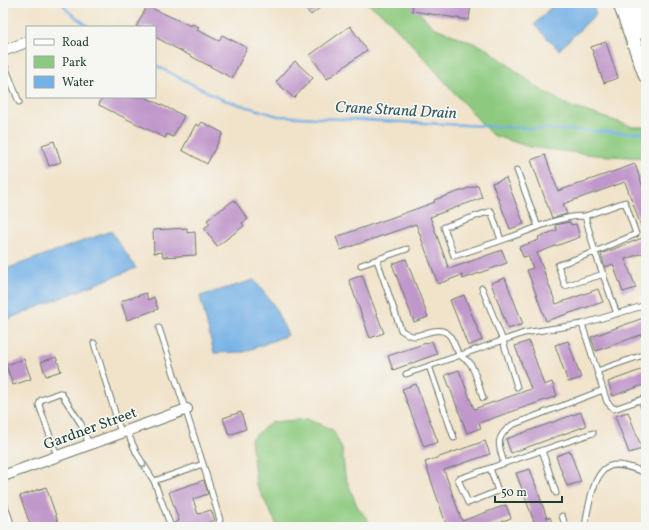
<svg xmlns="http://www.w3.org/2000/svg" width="649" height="530" viewBox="0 0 649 530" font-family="Vollkorn,serif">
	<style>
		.green { fill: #8dca7f; stroke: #56845a }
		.water { fill: #74b1e6; stroke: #4a778d }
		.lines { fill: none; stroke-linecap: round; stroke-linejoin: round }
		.stream { stroke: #74b1e6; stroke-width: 2.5 }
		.building { fill: #c097ca }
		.lane-casing { stroke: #687768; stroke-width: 7 }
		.street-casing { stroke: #687768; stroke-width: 12 }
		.secondary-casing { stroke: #687768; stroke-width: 16 }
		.lane { stroke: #fff; stroke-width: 5 }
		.street { stroke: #fff; stroke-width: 10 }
		.secondary { stroke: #fff; stroke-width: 14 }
		.oneway { stroke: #8f9e9a }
		.labels { text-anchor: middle; stroke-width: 3.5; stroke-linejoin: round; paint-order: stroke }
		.street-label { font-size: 15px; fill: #1f3d34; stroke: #f6f6f2 }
		.water-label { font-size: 16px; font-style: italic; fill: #345a60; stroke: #f6f6f2 }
	</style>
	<rect width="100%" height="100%" fill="#f6f6f2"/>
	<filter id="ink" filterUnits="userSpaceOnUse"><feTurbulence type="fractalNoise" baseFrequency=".025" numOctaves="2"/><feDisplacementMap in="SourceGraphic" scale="8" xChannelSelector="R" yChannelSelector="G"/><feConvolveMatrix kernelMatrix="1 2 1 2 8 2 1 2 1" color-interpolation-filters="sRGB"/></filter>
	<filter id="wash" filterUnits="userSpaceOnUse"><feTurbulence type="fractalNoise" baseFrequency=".012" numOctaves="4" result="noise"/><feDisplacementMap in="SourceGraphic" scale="16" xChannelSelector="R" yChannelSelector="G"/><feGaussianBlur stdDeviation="0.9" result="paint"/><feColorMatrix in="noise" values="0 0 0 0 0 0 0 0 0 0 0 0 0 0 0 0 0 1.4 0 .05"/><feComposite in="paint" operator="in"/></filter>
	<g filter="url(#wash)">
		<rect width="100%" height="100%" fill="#f1e3ca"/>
		<path class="green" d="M367,3h44l22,24 53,21 54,41 29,17 65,21h12v31l-52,-3 -64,-8 -38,-12 -85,-96 -22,-23z
			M309,419l24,11 9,19 3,27 12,30 16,21h-95l-22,-43 -5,-45 21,-17z"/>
		<path class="water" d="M555,3h37l4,11 -37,36 -25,-25z
			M111,231l25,37 -133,53v-51z
			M254,280l19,24 15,31 -44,17 -30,1 -14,-57z"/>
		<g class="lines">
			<path class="stream" d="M62,3l6,8 21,16
				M155,65l66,34 57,17 350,17 18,-1"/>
		</g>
		<g id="blocks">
			<path class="building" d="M300,3h26l-15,12z
				M413,3h58l-2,17 -57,-9z
				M147,6l44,20 1,-2 7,3 -2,3 22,11 3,-6 25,13 -15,30 -77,-41v-10h-19z
				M350,26l17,24 -40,29 -17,-24z
				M606,42l12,36 -14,5 -13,-36z
				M295,61l18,17 -19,20 -18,-16z
				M102,97h43l39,19 -11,21 -6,-3 -2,4 -66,-33z
				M202,122l21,11 -16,31 -25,-14 14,-26 3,2z
				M54,141l7,21 -12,4 -7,-21z
				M545,155l13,36 77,-27 11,32v56l-21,7 11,29 -13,4 -10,-28 -8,3 -4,-13 44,-17 -20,-55 -62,22 4,10 -15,4 -21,-58z
				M506,178l18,46 -14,5 -18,-46z
				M478,185l4,13 -52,19 19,52 53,-19 5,13 -44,16 -1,-4 -24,9 -22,-60 -75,26 -5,-13 66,-23 33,-12 -1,-2z
				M234,200l14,19 -6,4 2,3 -27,20 -13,-18 6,-4 -3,-4z
				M570,222l1,3 5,-1 4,13 -43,16 19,51 42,-15 5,13 -57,19 -19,-51 6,-2 -5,-12 -5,1 -4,-10 20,-7 -1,-3 19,-7 -2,-5z
				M187,228v5l8,-1 1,23 -33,2 -1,-5 -8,1 -1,-23z
				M406,259l22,58 -14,5 -22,-58z
				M362,275l22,58 -14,5 -21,-58z
				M505,278l18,46 -15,5 -17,-46z
				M146,293l2,7 6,-3 4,12 -31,11 -6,-19z
				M464,295l18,45 -14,6 -18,-46z
				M646,317v16l-50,18 -5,-14z
				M432,341l5,13 -44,16 -5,-14z
				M529,341l15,44 8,-3 5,14 -78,27 2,5 -14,5 -22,-58 14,-5 15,39 57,-20 -16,-43z
				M568,341l13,37 -13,4 -13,-37z
				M56,357l5,14 -15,5 -5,-14z
				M24,359l7,20 -18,6 -7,-20z
				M646,368v16l-33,12 -5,-14z
				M416,384l22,58 -14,5 -22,-58z
				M241,412l5,17 -17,6 -6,-17z
				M581,412l5,14 -75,27 -5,-14z
				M628,412l14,37 -13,4 -14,-37z
				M485,441l5,13 -46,16 18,51 44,-16 5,13 -25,9h-39l-22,-65z
				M570,451l11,31 -14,4 -11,-30z
				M530,469l17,49 3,-1 3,10h-17l-20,-54z
				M204,480l4,14 -15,5 5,15 13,-4 4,10 -22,7h-18l-1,-4 5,-2 -10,-29z
				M46,487l14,40h-29l-11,-31z"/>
		</g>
	</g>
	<g filter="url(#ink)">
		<use href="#blocks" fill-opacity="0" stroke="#687768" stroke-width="1"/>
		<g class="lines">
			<g class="lane-casing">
				<path id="lane" d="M3,61l16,41
					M517,170l21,57
					M585,216l40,-14 11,32 -41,18 -37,13 7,21 39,-12
					M501,240l-10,-29 -47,16 10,29c22,-7 44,-14 65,-22 22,-8 43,-18 66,-18l10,36 22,62
					M377,260l24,70c15,11 16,4 32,1 20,-4 19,14 27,24 3,4 8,5 10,8 6,10 9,24 13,35
					M361,265l46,-16
					M482,288l21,53 14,46
					M582,324l25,78 7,7 32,-11
					M94,343l27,90
					M429,366l25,72
					M597,371l49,-17
					M406,374l118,-41 58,-9 64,-19
					M641,400l5,13
					M127,431l10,23 17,27 49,-17 -44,-136
					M542,450l14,43
					M57,456l-18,-51 2,-5 18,-7h2l20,31 8,20
					M504,463c-6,-18 -9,-26 8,-38l91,-35
					M203,464l17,56 -3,7
					M490,468l8,23 -30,12 -10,-24 135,-46
					M154,481l17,46
					M3,499l9,28
					M562,516l4,11
					M586,527c-1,-11 3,-20 5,-31 10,-36 22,-36 55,-23"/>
			</g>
			<g class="street-casing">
				<path id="street" d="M3,51l24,-9
					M3,476l184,-67"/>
			</g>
			<g class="secondary-casing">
				<path id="secondary" d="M620,3l26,73
					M640,3l6,18
					M631,13l6,12 9,9"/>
			</g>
			<use href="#lane" class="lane"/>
			<use href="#street" class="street"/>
			<use href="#secondary" class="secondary"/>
		</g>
		<defs><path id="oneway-chevron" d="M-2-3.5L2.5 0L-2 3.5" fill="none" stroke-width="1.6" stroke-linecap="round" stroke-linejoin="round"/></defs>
		<use class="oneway" href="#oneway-chevron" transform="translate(144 465) rotate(55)"/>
	</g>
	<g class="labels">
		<g class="street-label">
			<text transform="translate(90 428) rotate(-20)" y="5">Gardner Street</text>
		</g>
		<g class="water-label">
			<text transform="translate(396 109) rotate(3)" y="6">Crane Strand Drain</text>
		</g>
	</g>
	<rect width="649" height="530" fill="none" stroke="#f6f6f2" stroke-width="16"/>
	<rect x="26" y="26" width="130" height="72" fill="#f6f6f2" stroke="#a0aca6"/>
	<rect x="34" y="39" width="20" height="6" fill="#ffffff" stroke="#a0aca6"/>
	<text x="62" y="46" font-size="12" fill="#1f3d34">Road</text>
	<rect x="34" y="56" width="20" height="12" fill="#8dca7f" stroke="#a0aca6"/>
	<text x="62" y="66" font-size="12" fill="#1f3d34">Park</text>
	<rect x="34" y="76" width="20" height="12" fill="#74b1e6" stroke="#a0aca6"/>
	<text x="62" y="86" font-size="12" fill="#1f3d34">Water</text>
	<path d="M495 496v6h67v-6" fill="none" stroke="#1f3d34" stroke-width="2"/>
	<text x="501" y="496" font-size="12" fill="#1f3d34" stroke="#f6f6f2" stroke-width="3" paint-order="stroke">50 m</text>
</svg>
